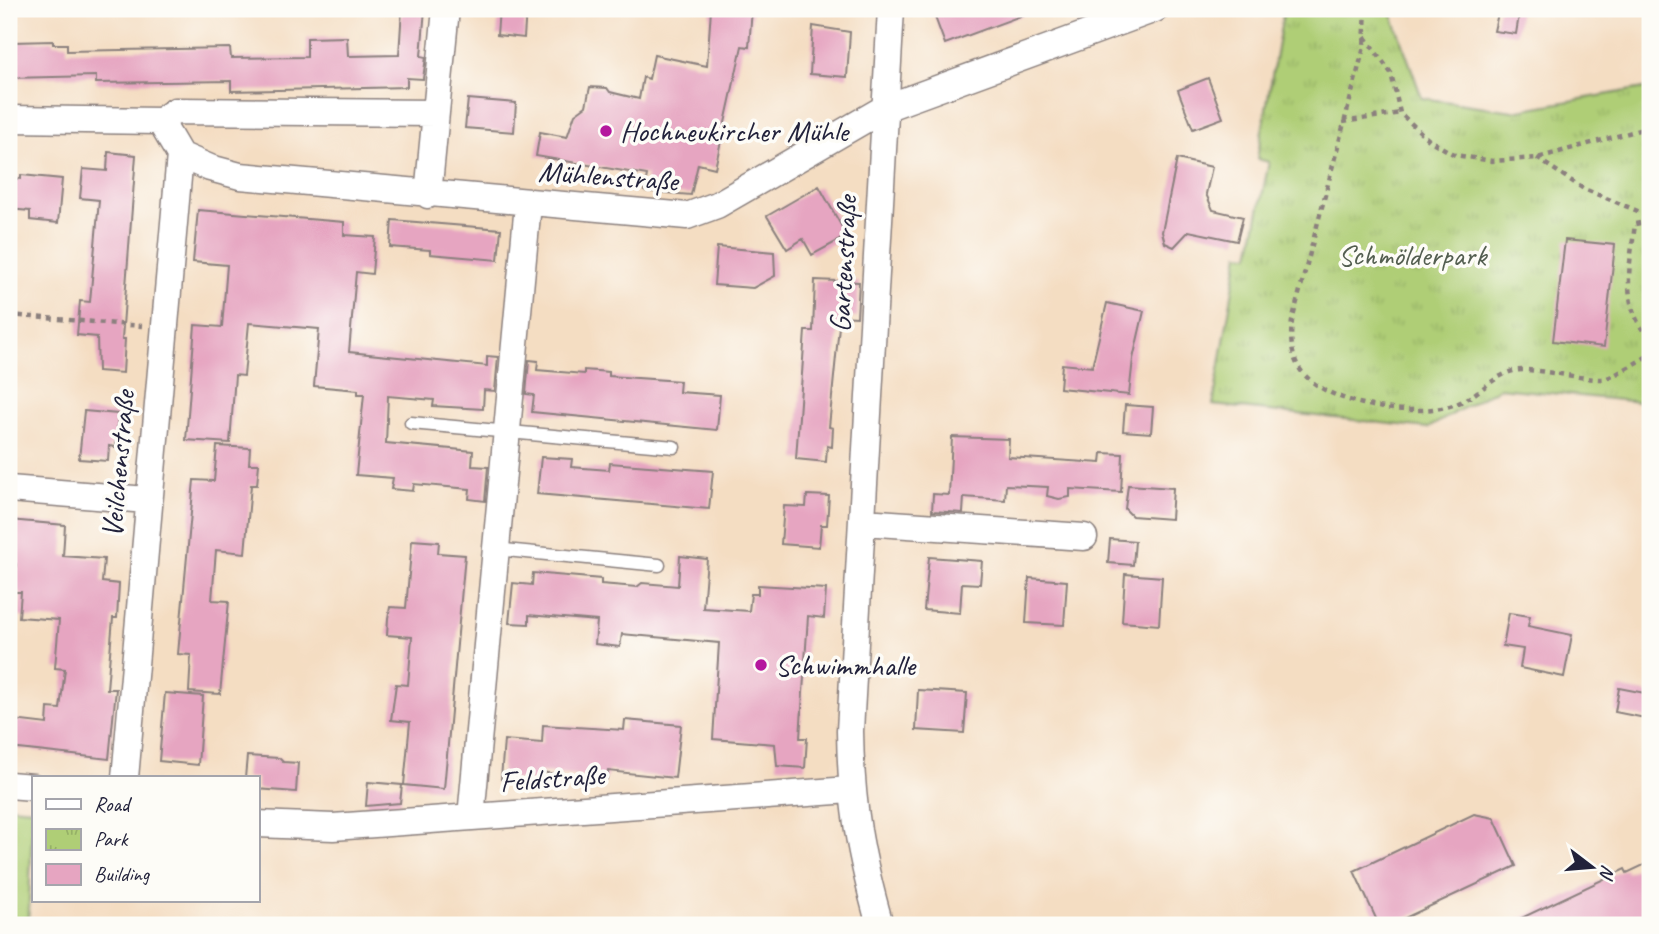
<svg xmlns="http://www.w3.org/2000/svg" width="1659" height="934" viewBox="0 0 1659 934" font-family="Caveat,sans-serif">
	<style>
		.park { fill: url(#park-tufts); stroke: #687858; stroke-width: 2 }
		.garden { fill: #afce76; stroke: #687858; stroke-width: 2 }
		.building { fill: #e6a5c1 }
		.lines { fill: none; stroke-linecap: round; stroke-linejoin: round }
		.service-casing { stroke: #8b807e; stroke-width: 15 }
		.minor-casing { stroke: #8b807e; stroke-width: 29 }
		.path { stroke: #8b807e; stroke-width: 4.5; stroke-dasharray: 5 5; stroke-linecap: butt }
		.service { stroke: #fff; stroke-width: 12 }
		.minor { stroke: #fff; stroke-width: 26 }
		.poi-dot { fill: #b5179e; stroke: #fdfcf7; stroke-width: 2.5 }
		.labels { text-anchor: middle; stroke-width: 7; stroke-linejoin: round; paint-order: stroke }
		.poi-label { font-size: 30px; fill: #22223b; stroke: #fdfcf7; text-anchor: start }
		.street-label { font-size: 30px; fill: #22223b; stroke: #fdfcf7 }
		.park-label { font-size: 30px; fill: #535e50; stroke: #fdfcf7 }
	</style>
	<defs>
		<pattern id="park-tufts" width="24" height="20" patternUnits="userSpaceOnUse" patternTransform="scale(1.75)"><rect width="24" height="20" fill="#afce76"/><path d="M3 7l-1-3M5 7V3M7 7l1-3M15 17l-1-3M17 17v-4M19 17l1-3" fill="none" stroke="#96b167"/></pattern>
	</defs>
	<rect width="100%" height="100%" fill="#fdfcf7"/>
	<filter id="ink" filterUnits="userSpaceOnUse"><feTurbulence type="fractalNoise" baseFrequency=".0143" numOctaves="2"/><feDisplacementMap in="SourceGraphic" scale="14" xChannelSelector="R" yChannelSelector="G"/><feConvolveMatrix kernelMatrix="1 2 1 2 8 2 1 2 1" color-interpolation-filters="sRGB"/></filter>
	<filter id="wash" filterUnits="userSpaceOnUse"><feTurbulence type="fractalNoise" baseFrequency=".00686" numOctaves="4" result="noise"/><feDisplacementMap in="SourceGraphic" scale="28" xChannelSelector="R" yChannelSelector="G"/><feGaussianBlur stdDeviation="1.57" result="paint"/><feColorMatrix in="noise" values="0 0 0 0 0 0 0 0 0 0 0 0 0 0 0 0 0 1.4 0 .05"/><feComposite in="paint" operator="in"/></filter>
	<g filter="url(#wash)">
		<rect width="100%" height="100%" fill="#f4ddc2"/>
		<path class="park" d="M1284,9h106l32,89 91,13 137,-24v316l-151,-15 -71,40 -215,-23 26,-151 11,1 19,-93 -12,-3z"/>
		<path class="garden" d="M9,807l24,2 -5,116h-19z"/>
		<g id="blocks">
			<path class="building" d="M402,9h23l-4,47 5,1 -3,22 -16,-1v9l-176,4v-10l-135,2v-7l-87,2v-33l3,-3 41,-1v3h14v7l163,-3 1,10 76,-1v-19l40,-1 1,19 51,-1z
				M499,9h27l-2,29 -27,-3z
				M711,9h41l-3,38 -7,-1 -27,122 -17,-4 -7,31 -47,-4 3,-16 -111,-19 4,-24 27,5 8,-23 11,-8 4,-19 17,1 3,4 29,7 4,-22 6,2 5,-24 53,11z
				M932,9h101l1,2 -89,33z
				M1499,9h21l-4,25 -22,-3z
				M813,26l37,6 -3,45 -37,-3z
				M1208,78l15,40 -30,11 -15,-39z
				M468,99l48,4 -2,29 -49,-4z
				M108,152l28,3 -14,184h3l-2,34 -25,-2 -1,-34 -20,-2 3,-34 10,1 9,-102 -19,-2 3,-29 24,2z
				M1177,159l35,8 -6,27 7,16 30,7 -6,24 -48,-10 -15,16 -9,-4 -3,-11z
				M21,175l41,4 -4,44 -28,-3v-9l-21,-2v-31l12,1z
				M819,186l28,50 -35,19 -9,-16 -16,10 -20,-33z
				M198,210l146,12v13l31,2 -3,37 -16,-2 -7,80 138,14v-10l11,1 -3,34 -11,-1 -1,19 -50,-3 1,-6 -46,-4 -2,47 87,8 -1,15 16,1 -3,34 -16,-2 1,-10 -56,-5 -1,7 -22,-2 2,-11 -37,-3 8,-81h-6v-4l-44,-4 5,-57 -70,-6 -5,53 -9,-1 -5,68 -44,-3 9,-115 27,2 5,-62 -34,-3z
				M392,220l109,9 -3,31 -68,-6v-4l-40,-3z
				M1565,240l50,5 -11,102 -51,-6z
				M717,247l57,5 1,24 -22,12 -39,-3z
				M815,280l44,2 -2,35 -17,-1 -11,111 4,1 -1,19 -5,-1 -1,16 -30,-3 9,-128h8z
				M1107,303l37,8 -11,48 -4,36 -69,-7 2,-24 30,3z
				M529,360l9,1 -1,9 47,4v-4l25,2v4l71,5 -1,11 41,3 -3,35 -185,-18 2,-17 -8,-1z
				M1125,405l28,2 -2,26 -28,-2z
				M84,411l34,3 -2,33 -7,-1 -1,15 -29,-2z
				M952,437l57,2 -1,18 93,6 1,-10 21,1 -2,38 -51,-3v8l-11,2 -12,-3 1,-9 -42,-2 -1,15 -41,-3 -1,16 -31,-2 1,-17 16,1z
				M217,446l33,2 -1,16h10l-2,21h-6l-6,68 -29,-3 -4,50 17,1 -9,93 -31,-2 2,-37 -13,-1 16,-174 20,1z
				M541,457l31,2 -1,8 38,3 1,-7 103,8 -4,38 -172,-15z
				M1128,485l45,3 -2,31 -39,-3 -7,-7z
				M807,495l22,1 -2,29h-6l-2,22 -38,-3 3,-38 22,1z
				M9,520l56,5 -2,31 41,3 -2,23 17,2 -2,34h-4l-6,71h9l-7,70 -99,-11 4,-28 33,4 1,-16 12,1 5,-40 -10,-1 4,-48 -40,-3 2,-25h-7l2,-28 -7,-1z
				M1110,539l25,2 -2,24 -25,-2z
				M412,540l27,2 -1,11 27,2 -21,234 -40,-4 6,-63 -19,-2 5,-36 12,1 4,-48 -25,-2 1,-17 2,-11 16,1z
				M680,556l27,3 -4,49 46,3 2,-17h7v-9l68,4 -2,29 -16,-2 -8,122h7l-2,30 -28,-2 -2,-22 -62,-5 6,-96 -97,-9 -2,13 -25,-3 2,-23 -68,-6v9l-20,-1 4,-40 19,2 1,-12 68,6v5l36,3 5,-4 36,3z
				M929,557l53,4 -2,23 -18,-1 -2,30 -36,-3z
				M1125,574l37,3 -3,48 -37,-3z
				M1029,578l38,3 -3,44 -38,-2z
				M1509,613l21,3 -2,10 44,9 -8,42 -44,-9 3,-19 -20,-3z
				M1619,688l31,6v25l-35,-7z
				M918,690l49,3 -3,40 -48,-3z
				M165,693l38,3 -5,69 -39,-4z
				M625,720l56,5 -6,53 -67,-7 -1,8 -68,-7 -1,9 -37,-2 3,-39 38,3 1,-18 81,5z
				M247,756l32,2 4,4 15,1 -2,29 -39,-3v-11h-12z
				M368,782l34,3 -2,18 -34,3z
				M1474,814l20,4 22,48 -126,59h-11l-25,-54z
				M1650,862v59l-9,4h-134l118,-56 2,4z"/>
		</g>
	</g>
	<g filter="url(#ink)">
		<use href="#blocks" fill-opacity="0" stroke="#8b807e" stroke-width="2"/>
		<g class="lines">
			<g class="service-casing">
				<path id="service" d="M411,423l263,24
					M495,549l164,16"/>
			</g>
			<g class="minor-casing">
				<path id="minor" d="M9,119l151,2 15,-10 261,2
					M160,121l20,34 30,13 30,8 447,40 30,-11 168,-97 270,-99
					M428,195l18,-186
					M9,489l138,11
					M863,522l221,15
					M125,778l55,-623
					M9,785l24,2
					M471,817l57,-613
					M257,824l76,3 517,-37
					M880,925c-20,-71 -29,-119 -30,-194l41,-722"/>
			</g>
			<path class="path" d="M1366,9l-2,38 -72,274c-2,18 -1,37 10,51 28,34 111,46 151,33 21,-6 40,-29 60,-34 18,-5 68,9 90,8 10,-1 36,-19 47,-24
				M1365,37l26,36 9,40 29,27 26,15 37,6 45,-3 113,-31
				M1343,122l57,-9
				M1537,158l47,31 66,27
				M1650,221l-15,3c-5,42 -16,81 15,115
				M9,315l133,11"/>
			<use href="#service" class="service"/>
			<use href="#minor" class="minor"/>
		</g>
	</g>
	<g class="poi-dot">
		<circle cx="606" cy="131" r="7"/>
		<circle cx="761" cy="665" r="7"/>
	</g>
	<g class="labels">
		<g class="poi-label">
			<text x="620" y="141">Hochneukircher Mühle</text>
			<text x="775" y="675">Schwimmhalle</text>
		</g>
		<g class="street-label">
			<text transform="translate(608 176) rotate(4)" y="10">Mühlenstraße</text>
			<text transform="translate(843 264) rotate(-87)" y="10">Gartenstraße</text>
			<text transform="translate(118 464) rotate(-85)" y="10">Veilchenstraße</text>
			<text transform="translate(552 778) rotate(-4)" y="10">Feldstraße</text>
		</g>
		<g class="park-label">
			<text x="1412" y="265">Schmölderpark</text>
		</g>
	</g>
	<rect width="1659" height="934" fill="none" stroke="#fdfcf7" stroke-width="35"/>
	<rect x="32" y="776" width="228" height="126" fill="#fdfcf7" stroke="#a5a5ac" stroke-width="2"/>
	<rect x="46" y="799" width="35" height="10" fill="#ffffff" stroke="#a5a5ac" stroke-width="2"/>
	<text x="94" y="811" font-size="21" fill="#22223b">Road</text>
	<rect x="46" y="829" width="35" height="21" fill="url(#park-tufts)" stroke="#a5a5ac" stroke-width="2"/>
	<text x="94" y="846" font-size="21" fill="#22223b">Park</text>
	<rect x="46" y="864" width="35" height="21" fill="#e6a5c1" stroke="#a5a5ac" stroke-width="2"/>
	<text x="94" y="881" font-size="21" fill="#22223b">Building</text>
	<g transform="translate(1592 867) rotate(106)" stroke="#fdfcf7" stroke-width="5" paint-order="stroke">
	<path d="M0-5L12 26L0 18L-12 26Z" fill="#22223b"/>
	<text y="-10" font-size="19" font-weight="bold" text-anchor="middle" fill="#22223b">N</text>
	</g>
</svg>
